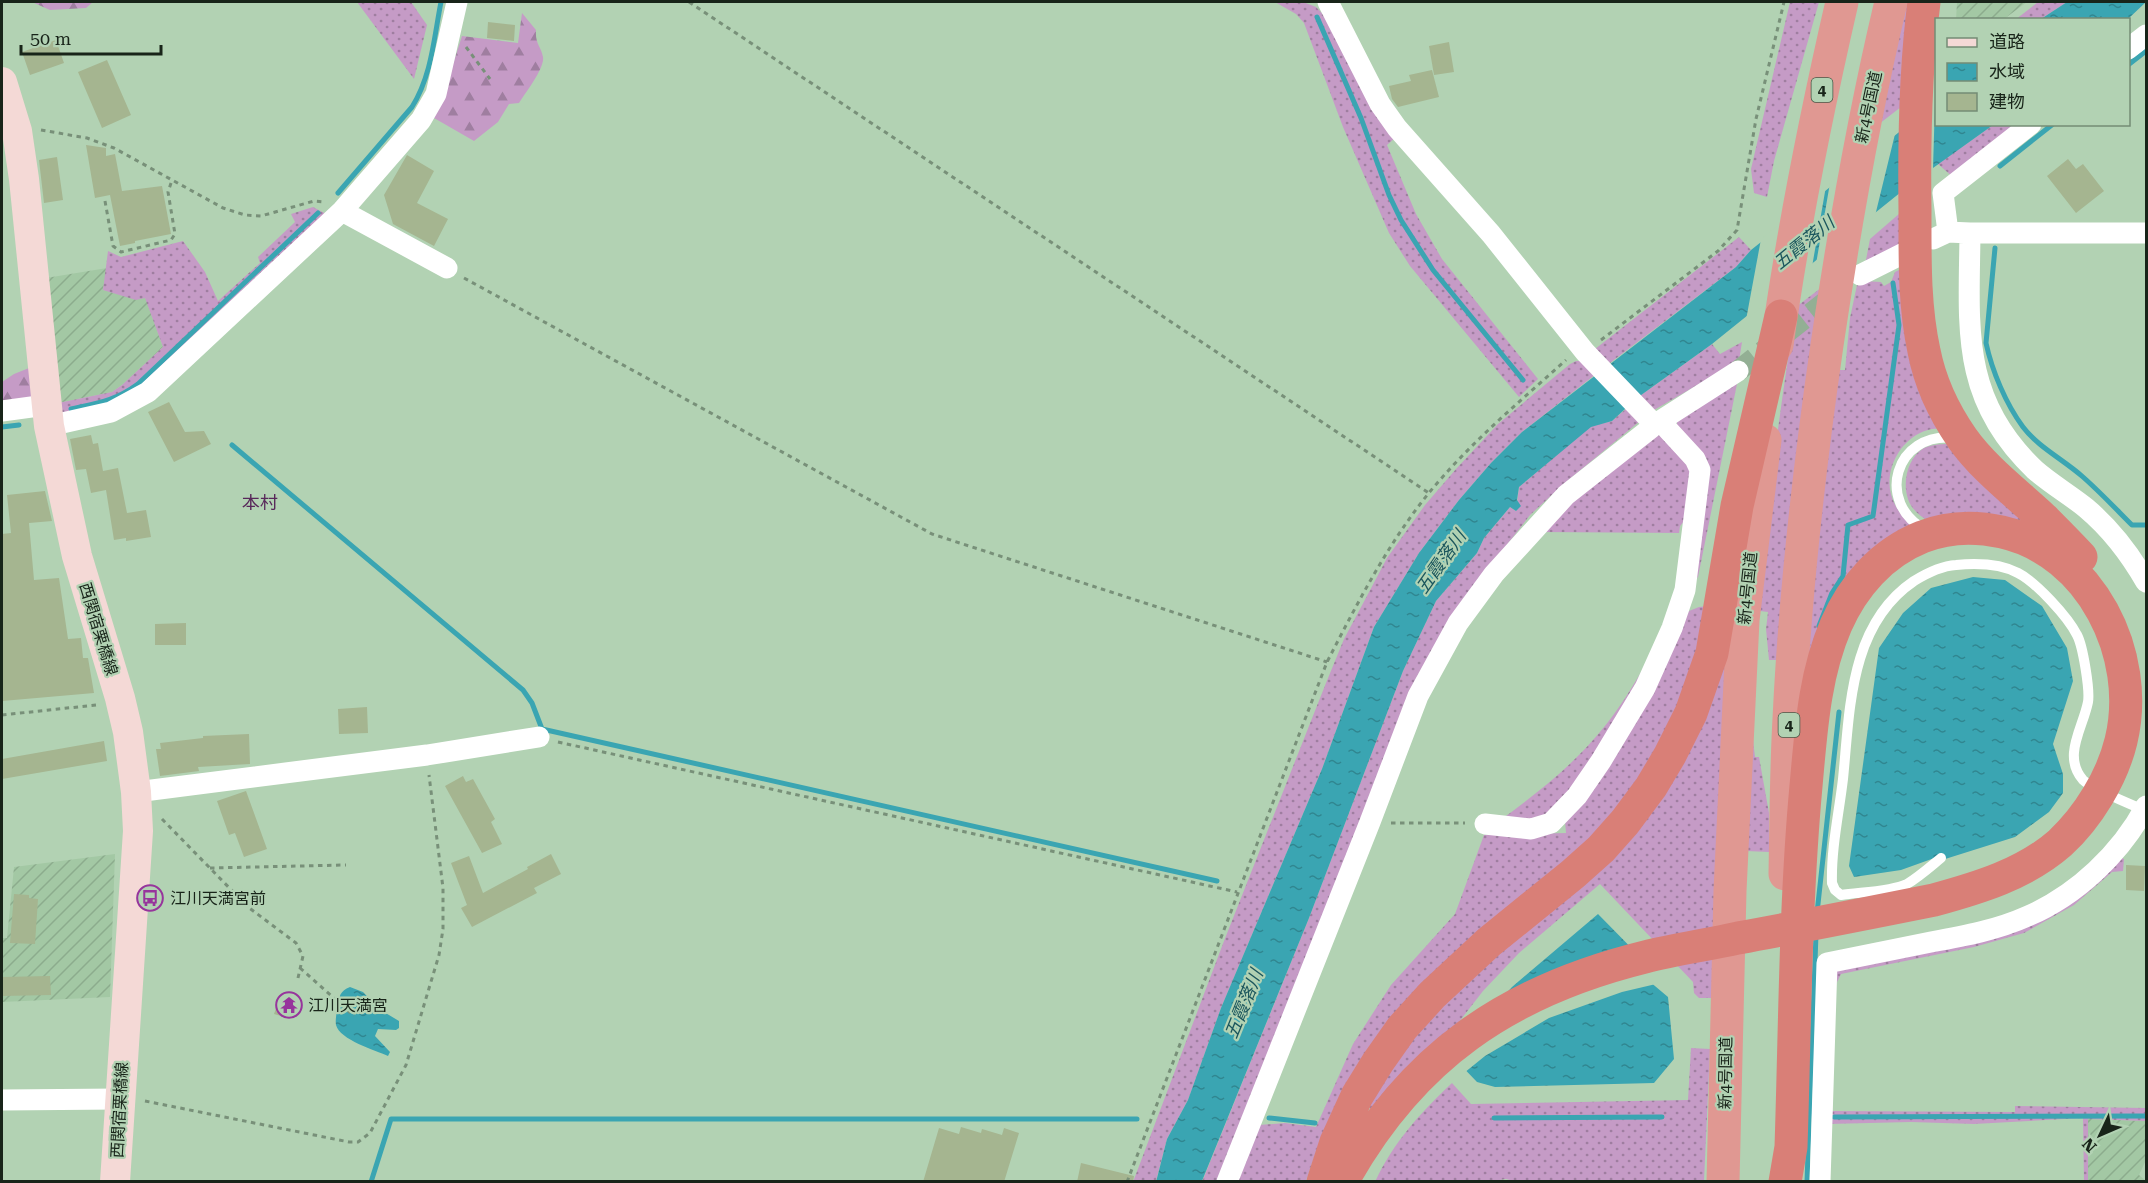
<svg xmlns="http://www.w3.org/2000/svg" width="2148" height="1183" viewBox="0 0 2148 1183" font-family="'Roboto Serif','Noto Sans JP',serif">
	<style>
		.industrial { fill: url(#industrial-furrows) }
		.grass { fill: url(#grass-dots) }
		.forest { fill: url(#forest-firs) }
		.water { fill: url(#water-ripples) }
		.pier { fill: #b2d2b3 }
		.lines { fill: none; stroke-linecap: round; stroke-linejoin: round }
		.stream { stroke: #3aa5b2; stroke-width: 5 }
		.building { fill: #a5b590 }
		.minor-tunnel { stroke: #93af94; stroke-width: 21; stroke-dasharray: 21 10; stroke-linecap: butt }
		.path { stroke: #789079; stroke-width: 3; stroke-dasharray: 4.5 4.5; stroke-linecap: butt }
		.service { stroke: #fff; stroke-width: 10 }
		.minor { stroke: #fff; stroke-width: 21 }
		.secondary { stroke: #f4d9d6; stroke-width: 30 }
		.trunk { stroke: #e09892; stroke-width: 33 }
		.motorway { stroke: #d97f77; stroke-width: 33 }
		.labels { text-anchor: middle; stroke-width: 4.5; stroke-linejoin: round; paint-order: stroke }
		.shield { fill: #b2d2b3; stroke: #465847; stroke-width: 1.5 }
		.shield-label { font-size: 15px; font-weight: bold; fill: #182419 }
		.street-label { font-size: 16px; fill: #182419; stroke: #b2d2b3 }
		.poi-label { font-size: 16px; fill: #182419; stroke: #b2d2b3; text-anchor: start }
		.water-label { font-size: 18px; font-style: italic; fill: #1b565d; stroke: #b2d2b3 }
		.neighbourhood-label { font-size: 18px; fill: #58285a; stroke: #b2d2b3 }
	</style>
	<defs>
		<pattern id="industrial-furrows" width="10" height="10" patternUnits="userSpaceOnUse" patternTransform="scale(1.5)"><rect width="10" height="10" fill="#a3c8a4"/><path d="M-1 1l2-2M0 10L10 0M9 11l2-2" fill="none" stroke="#8cac8d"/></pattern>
		<pattern id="grass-dots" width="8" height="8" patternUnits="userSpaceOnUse" patternTransform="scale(1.5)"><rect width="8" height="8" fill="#c59bc6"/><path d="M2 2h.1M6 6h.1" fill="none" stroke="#9f7ea0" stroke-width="1.8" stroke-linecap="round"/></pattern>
		<pattern id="forest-firs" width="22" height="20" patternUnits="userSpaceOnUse" patternTransform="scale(1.5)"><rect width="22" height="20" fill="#c59bc6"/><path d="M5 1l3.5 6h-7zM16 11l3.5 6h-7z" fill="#9f7ea0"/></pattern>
		<pattern id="water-ripples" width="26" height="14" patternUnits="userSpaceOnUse" patternTransform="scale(1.5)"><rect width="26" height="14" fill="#3aa5b2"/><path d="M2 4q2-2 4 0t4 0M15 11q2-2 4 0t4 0" fill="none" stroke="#308690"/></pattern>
	</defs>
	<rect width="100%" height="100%" fill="#b2d2b3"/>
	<path class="industrial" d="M1957,2h70l-23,17 -48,1z
		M107,268l-4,22 42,7 18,50 -41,38 -10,7 -54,11 -12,-125z
		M115,854l-5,143 -108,5v-64h5l7,-71z
		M2088,1119l58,2v39l-7,15 7,6h-58z"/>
	<path class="grass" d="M357,2h54l16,23 -13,54z
		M1275,2h28l13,5 23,24 57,106 -9,8 29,69 26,45 96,120 -19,18 -109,-131 -21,-33 -46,-106 -39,-104 -8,-9z
		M1790,2h29l-45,159 -7,36 -13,-4 -3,-24z
		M1906,2h11l-15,57 -1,48 -22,17z
		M2038,2h29l-26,17 -26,1z
		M1993,125h30l-69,53 -16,-14z
		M313,207l15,8 -104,102 -104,86 -59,15 -3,-15 54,-11 10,-7 41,-38 -18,-49 -9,2 -33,-10 5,-39 13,6 62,-16 22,31 13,29 42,-38 -2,-6 37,-35 -4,-8z
		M1907,207v38l-42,20 5,-26z
		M1739,237l12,13 -15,17 -130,99 -11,-17z
		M1901,269l46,160c-6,0 -14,-1 -19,1 -26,7 -44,38 -37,64 4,15 13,25 24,35l-18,7 -92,185 8,-166 25,-185h7l5,-52 7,-33 7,-4 17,1 3,4 7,-4 4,-10z
		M1826,284l-47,402 -3,-26h-7l-3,-31 2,-17 -8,-1c6,-102 20,-203 36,-304z
		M1742,342l-3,19 -85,49 -17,-12 75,-54 8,10z
		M1576,361h5l15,13 -74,58 -31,31 -32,37 -40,53 -45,74 -52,142 -101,239 -33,92 -21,39 -11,42 -23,1 91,-241 102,-258 18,-44 24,-45 19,-36 38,-53 31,-36 42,-45 72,-60z
		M1738,379l-40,198 -4,4 12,-103 -29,-48v-9z
		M1628,407l12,14 -74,61 -36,33 -68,88 -243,578 -17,1 107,-264 94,-247 33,-70 41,-48 7,-15 26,-31 6,4 3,-24 72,-61 21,-5z
		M1657,434l10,4 25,28 -4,51 -8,9 -1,7 -141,-1 40,-38z
		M1952,444l83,76 -8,9 -97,-7c-9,-5 -19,-13 -22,-23 -6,-17 0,-42 16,-51 9,-4 19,-4 28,-4z
		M1708,606l-23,87 -33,66 -31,47 -40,42 -264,301 -11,32 -70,1 23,-57 26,-2 31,4 37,-83 38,-59 64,-71 29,-79 82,-2 -1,-12 124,-210 10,-4z
		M1727,655l-14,343h-14l-5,-5 -1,-11 -93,-98 -81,69 -36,38 -28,36 -84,82 -5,-3 67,-95 120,-105z
		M1649,659l-51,97 -51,62 -48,3c36,-26 72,-54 101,-89 19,-22 34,-48 49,-73z
		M1751,722l4,35h4l10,56v39l-23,-1z
		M2118,856l6,3 -1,12 -11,1 -38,33 -50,28 -50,14 -133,27 -5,10 -5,127 184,1v-6l131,2v13l-58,-2v62h-4l-1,-63 -109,6 -63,-2 -83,2 6,-153 139,-33z
		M1691,1048l19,1 -6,132 -186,1 -12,-3 -18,3h-113c17,-38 47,-71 77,-99l19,21 217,-4z"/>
	<path class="forest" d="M32,2h61l-7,6 -36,2z
		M522,13l14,17c-1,14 5,16 7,27 2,11 -18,36 -24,46l-10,1 -11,18 -24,19 -40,-23 5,-10 23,-72 56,7z
		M34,366l3,31 -35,7v-22l12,-8z"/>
	<path class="water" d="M2067,2h79l-18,17h-87z
		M1936,101v23l57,1 -60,43 2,-66z
		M1908,125l-2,63 -194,156 -75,54 -25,23 -21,6 -72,60 -2,13 4,6 -5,5 -6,-4 -26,31 -7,15 -41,48 -33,70 -94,247 -107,263 -46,1 11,-43 21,-39 33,-92 101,-239 52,-142 45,-74 40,-53 32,-37 31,-31 214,-165 15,-17z
		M1973,577l32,3 37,26 25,42 6,33 -20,63 10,30v19l-14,19 -34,25 -73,23 -2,-4 -39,14 -47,7 -5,-11 30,-218 24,-35 28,-25z
		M1598,914l54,55 -3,12 19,16 6,62 -20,24 -159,4 -18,-5 -26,-27 61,-68z
		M350,987l13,5 16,17 20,12v7l-3,2 -18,-1 -3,7 15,16 -2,4c-13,-6 -48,-16 -52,-31 -1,-6 1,-14 2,-19 1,-10 2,-15 12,-19z"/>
	<path class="pier" d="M1896,130l-21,86 -59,48 14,-81z
		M1826,186l-14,81 -66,53 15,-81z
		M1655,969l-3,11 4,4 -34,8 -73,26 -64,38 -21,17 -16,-16 41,-50z"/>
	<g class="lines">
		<path class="stream" d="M1317,17l44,101 28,77 12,25 32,50 90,110
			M2128,65l18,-14
			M2000,166l53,-42
			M338,193l74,-86c20,-32 22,-70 29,-105
			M1995,248l-9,95c6,28 20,61 37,84 15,20 41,33 60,50 17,15 33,32 49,48h14
			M71,409c27,-6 44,-8 67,-25l180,-171
			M2,427l17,-2
			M232,445l291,245 9,13 10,26 675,152
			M1819,626l13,-33 11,-17 5,-51 25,-9 26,-191 -6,-42
			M1817,913l22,-201
			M1834,1117l312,-1
			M1269,1118l46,5
			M1494,1118l168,-1
			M371,1182l20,-63h746
			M1807,1182l9,-248"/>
	</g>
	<path class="building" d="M488,22l27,3 -1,16 -27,-3z
		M56,40l8,23 -34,12 -8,-23z
		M1449,42l5,30 -20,3 -5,-29z
		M107,60l24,55 -29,13 -24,-56z
		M1432,70l7,27 -41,10 -6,-8 -3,-13 22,-5 -2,-6z
		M86,145l20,3v8l9,-2 7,37 40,-5 9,48 -36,7v2l-15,3 -10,-51 -15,3z
		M407,155l27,16 -17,32 31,16 -14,27 -41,-22 -9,-29z
		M57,157l6,43 -19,3 -5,-43z
		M2068,159l8,10 7,-5 21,27 -28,22 -29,-37z
		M169,402l16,30 19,-1 7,13 -37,18 -26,-50z
		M91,435l2,9 5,-1 5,28 15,-3 9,45 19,-3 5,27 -25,4v-3l-12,2 -8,-50 -15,3 -5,-24 -10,1 -6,-31z
		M45,491l7,30 -23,2 5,57 25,-2 9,61 13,-1 2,20h5l6,35 -92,8v-167l9,-1 -4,-38z
		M186,623v22h-31v-21z
		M367,707l1,26 -29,1 -1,-25z
		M249,734l1,30 -52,3 1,4 -39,5 -4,-27h5l-1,-6 43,-5v-2z
		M104,741l3,20 -105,18v-20z
		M463,776l3,6 7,-3 22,40 -4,3 11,22 -20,9 -37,-67z
		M246,791l21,58 -23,8 -9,-24 -6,2 -12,-34z
		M551,854l10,20 -27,14 3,5 -65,34 -11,-19 6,-3 -16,-42 18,-7 14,37 45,-24 -1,-2z
		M2126,865l19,1 -1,25 -18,-1z
		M14,894l15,1v3l9,1 -3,45 -25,-1z
		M50,976l1,19 -49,1v-19z
		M279,1000l13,4 -4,14 -14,-4z
		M961,1127l20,6 1,-4 20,6 2,-7 15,5 -15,49h-81l16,-54 20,6z
		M1081,1163l53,13 -1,6h-56z"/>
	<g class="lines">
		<path class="minor-tunnel" d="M1738,371l100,-79"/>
		<path class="path" d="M689,2l740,491
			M466,47l24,32
			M41,130l46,8 27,10 109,60 22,7 16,1 53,-15 11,1
			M105,201l8,45 8,6 50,-12 4,-6 -7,-42 4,-12
			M464,278l468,256 395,128
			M1601,340l117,-89 19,-21 19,-111 28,-117
			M2,715l94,-10
			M558,742l679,150
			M162,819l86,88 48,36 7,13 -5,22
			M1391,823h74
			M210,868l136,-3
			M300,968l54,48
			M145,1101l204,41h9l12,-9 36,-68 33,-110 4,-26v-41l-14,-113
			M1127,1182l200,-520c30,-58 60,-117 101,-168 41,-50 91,-92 138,-134"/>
		<path class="service" d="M1926,530c-51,-26 -32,-99 29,-92
			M1941,858c-11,9 -22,19 -34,26 -17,8 -47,8 -66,11l-6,-5 -3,-7c-1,-34 7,-70 11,-104 7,-69 6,-154 71,-198 13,-8 27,-15 42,-16 21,-2 43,-2 62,8 18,9 50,44 59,62 6,11 13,55 11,67 -5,26 -26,54 -5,78 7,7 49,25 61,30"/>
		<path class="minor" d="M1328,2l52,102 17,24 94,106 94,118 70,73
			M2128,49l18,-14
			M342,211l105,57
			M1948,232l-5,-39 88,-69
			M1970,233c-1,95 -10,166 65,237 16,14 35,25 51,38 25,21 44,46 60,74
			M1933,239l15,-7 22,1h176
			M1860,275l46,-23
			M2,411l44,-6
			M49,426l62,-14 37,-20 194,-181 79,-91 15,-26 21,-92
			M136,792l291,-37 112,-18
			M1485,824l46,5 20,-6 26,-27 24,-35 44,-73 27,-60 13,-38 15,-120 -5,-11 -35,-38
			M2,1100l117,-1
			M1227,1182l143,-360 48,-126 40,-73 36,-49 72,-79 94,-74 78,-50
			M1820,1182l7,-219c35,-7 69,-14 104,-21 33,-6 66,-12 97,-26 49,-21 93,-63 118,-110"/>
		<path class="secondary" d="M2,82l15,49 7,48 25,247 28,130 43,142 8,34 8,60 2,39 -23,351"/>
		<path class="trunk" d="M1777,345c16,-116 39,-230 65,-343
			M1785,874c1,-52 1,-103 4,-155 6,-125 20,-250 38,-374 17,-115 37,-230 64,-343
			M1723,1182l7,-291 13,-271 22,-180"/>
		<path class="motorway" d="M1924,2c-9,69 -10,139 -9,208 0,47 -1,95 9,141 6,31 20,61 38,87 22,31 53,54 81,80 13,13 26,26 38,39
			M1323,1182l13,-40 21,-46 21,-34 24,-34 30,-33 57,-53 84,-68 28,-25 24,-27 26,-35 19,-32 21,-42 21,-60 25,-147 44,-190
			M1342,1182c69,-125 165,-191 303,-225 31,-8 62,-12 93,-19 66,-12 131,-25 196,-38 44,-12 91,-26 126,-57 28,-26 52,-65 61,-102 21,-86 -30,-189 -119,-209 -27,-6 -55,-5 -80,5 -40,16 -69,49 -86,88 -22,51 -25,107 -30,161 -11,120 -11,241 -15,361l-6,35"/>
	</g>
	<defs>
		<g id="bus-ring" transform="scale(1.35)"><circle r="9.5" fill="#b2d2b3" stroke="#97359c" stroke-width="1.5"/><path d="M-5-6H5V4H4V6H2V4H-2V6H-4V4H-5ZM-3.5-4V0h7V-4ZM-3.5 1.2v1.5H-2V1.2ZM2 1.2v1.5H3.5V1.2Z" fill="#97359c"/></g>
		<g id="temple-ring" transform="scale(1.35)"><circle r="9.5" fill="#b2d2b3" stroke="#97359c" stroke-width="1.5"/><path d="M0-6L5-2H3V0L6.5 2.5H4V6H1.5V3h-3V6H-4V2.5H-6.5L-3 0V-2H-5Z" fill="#97359c"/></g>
	</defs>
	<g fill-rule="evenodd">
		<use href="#bus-ring" x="150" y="898"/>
		<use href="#temple-ring" x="289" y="1005"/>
	</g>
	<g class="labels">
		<g class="shield">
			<rect x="1811.5" y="78" width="21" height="24" rx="4.5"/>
			<rect x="1778.5" y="713" width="21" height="24" rx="4.5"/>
		</g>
		<g class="shield-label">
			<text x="1822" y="95">4</text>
			<text x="1789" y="730">4</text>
		</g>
		<g class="street-label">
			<text transform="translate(1868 107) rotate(-78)" y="6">新4号国道</text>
			<text transform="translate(1747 588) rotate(-84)" y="6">新4号国道</text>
			<text transform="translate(99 629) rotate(73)" y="6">西関宿栗橋線</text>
			<text transform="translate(1725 1073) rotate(-89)" y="6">新4号国道</text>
			<text transform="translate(119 1110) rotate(-87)" y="6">西関宿栗橋線</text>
		</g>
		<g class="poi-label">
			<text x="170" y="904">江川天満宮前</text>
			<text x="308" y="1011">江川天満宮</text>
		</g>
		<g class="water-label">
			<text transform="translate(1804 243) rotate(-39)" y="6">五霞落川</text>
			<text transform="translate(1441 562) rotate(-55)" y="6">五霞落川</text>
			<text transform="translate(1244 1004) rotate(-68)" y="6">五霞落川</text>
		</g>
		<g class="neighbourhood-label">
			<text x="260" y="509">本村</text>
		</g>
	</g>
	<rect width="2148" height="1183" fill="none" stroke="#182419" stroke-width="6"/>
	<rect x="1935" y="18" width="195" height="108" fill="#b2d2b3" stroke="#748c75" stroke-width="1.5"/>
	<rect x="1947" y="38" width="30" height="9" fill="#f4d9d6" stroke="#748c75" stroke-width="1.5"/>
	<text x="1989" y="48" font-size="18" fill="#182419">道路</text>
	<rect x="1947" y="63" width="30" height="18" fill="url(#water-ripples)" stroke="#748c75" stroke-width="1.5"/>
	<text x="1989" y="78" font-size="18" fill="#182419">水域</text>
	<rect x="1947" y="93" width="30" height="18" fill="#a5b590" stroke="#748c75" stroke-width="1.5"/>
	<text x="1989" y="108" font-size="18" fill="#182419">建物</text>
	<g transform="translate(2100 1135) rotate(226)" stroke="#b2d2b3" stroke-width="4.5" paint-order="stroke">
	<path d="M0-4.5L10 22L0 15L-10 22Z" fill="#182419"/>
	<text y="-9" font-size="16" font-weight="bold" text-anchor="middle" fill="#182419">N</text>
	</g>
	<path d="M21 45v9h140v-9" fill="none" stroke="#182419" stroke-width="3"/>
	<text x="30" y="45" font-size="18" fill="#182419" stroke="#b2d2b3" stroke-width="4.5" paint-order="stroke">50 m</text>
</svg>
